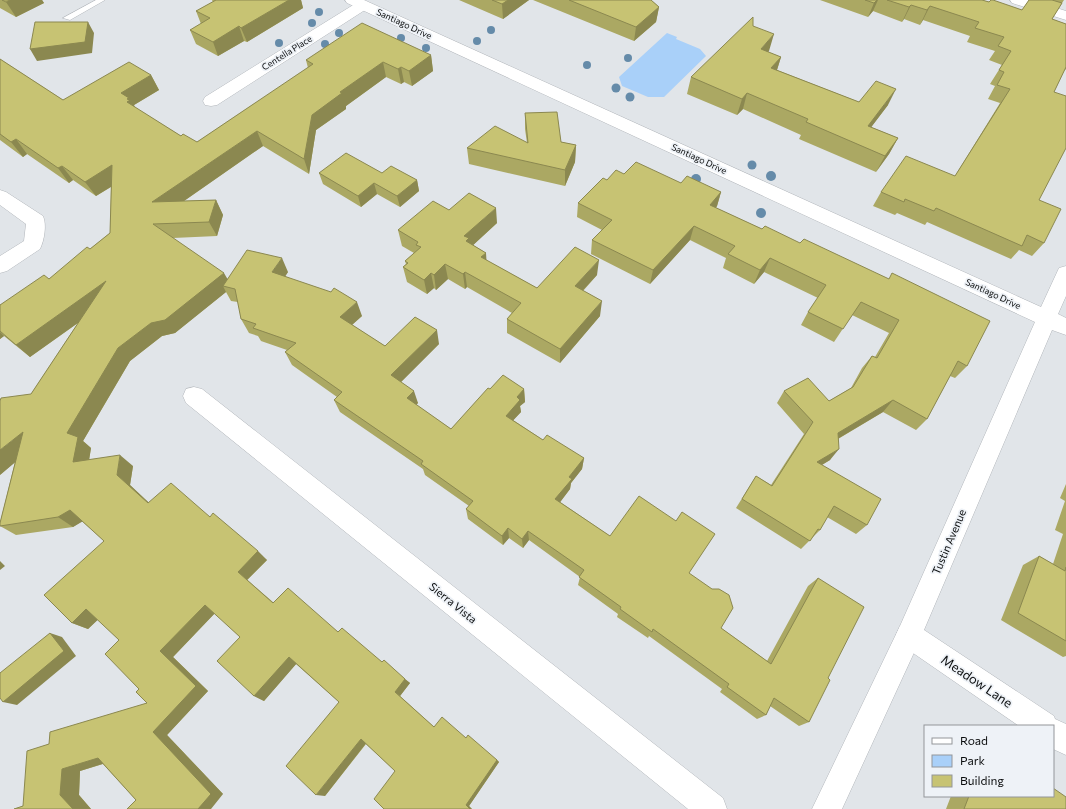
<svg xmlns="http://www.w3.org/2000/svg" width="1066" height="809" viewBox="0 0 1066 809" font-family="Commissioner,sans-serif">
	<style>
		.green { fill: #a9d0f9 }
		.lines { fill: none; stroke-linecap: round; stroke-linejoin: round }
		.service-casing { stroke: #b2b6bb; stroke-width: 1 }
		.minor-casing { stroke: #b2b6bb; stroke-width: 1 }
		.tertiary-casing { stroke: #b2b6bb; stroke-width: 1 }
		.service { fill: #fff; fill-rule: evenodd }
		.minor { fill: #fff; fill-rule: evenodd }
		.tertiary { fill: #fff; fill-rule: evenodd }
		.tree { fill: #658ba9 }
		.wall { fill: #aba863 }
		.shaded-wall { fill: #8b8850 }
		.building { fill: #c7c373; stroke: #8b8850 }
		.labels { text-anchor: middle; stroke-width: 3.5; stroke-linejoin: round; paint-order: stroke }
		.far-street-label { font-size: 9px; fill: #0b0d0e; stroke: #eef2f7 }
		.street-label { font-size: 11px; fill: #0b0d0e; stroke: #eef2f7 }
		.near-street-label { font-size: 13px; fill: #0b0d0e; stroke: #eef2f7 }
	</style>
	<rect width="100%" height="100%" fill="#e1e5e9"/>
	<path class="green" d="M667,33l10,4 -1,2 24,10 6,7 -42,41h-16l-26,-11 -3,-9z"/>
	<g class="lines">
		<g class="service-casing">
			<path id="service" d="M96,0h9l-35,20 -7,-2z"/>
		</g>
		<g class="minor-casing">
			<path id="minor" d="M1010,0h21l35,11v9l-54,-17z
				M363,1l5,1 2,3 -2,3 -151,97 -6,1 -6,-1 -2,-4 2,-4 153,-95z
				M0,190l6,2 37,24c4,9 1,25 -3,33l-33,22 -7,2v-17l24,-15 2,-17 -26,-19z
				M194,387l8,2 521,409 4,11h-39l-502,-406 -3,-7 3,-7z
				M909,622l9,4 136,90 1,3 11,5v31l-13,-6v-23h-34l-119,-82 -4,-9 4,-9z"/>
		</g>
		<g class="tertiary-casing">
			<path id="tertiary" d="M345,0h19l677,307 18,-39 7,-2v30l-8,18 8,4v17l-14,-5 -134,314 -76,165h-30l88,-183 135,-304 -688,-319z"/>
		</g>
		<use href="#service" class="service"/>
		<use href="#minor" class="minor"/>
		<use href="#tertiary" class="tertiary"/>
	</g>
	<g class="tree">
		<circle cx="319" cy="12" r="4"/>
		<circle cx="312" cy="23" r="4"/>
		<circle cx="491" cy="30" r="4"/>
		<circle cx="339" cy="33" r="4"/>
		<circle cx="401" cy="38" r="4"/>
		<circle cx="477" cy="41" r="4"/>
		<circle cx="279" cy="43" r="4"/>
		<circle cx="325" cy="44" r="4"/>
		<circle cx="426" cy="48" r="4"/>
		<circle cx="628" cy="58" r="4"/>
		<circle cx="587" cy="65" r="4"/>
		<circle cx="616" cy="88" r="4.5"/>
		<circle cx="630" cy="97" r="4.5"/>
		<circle cx="752" cy="165" r="4.5"/>
		<circle cx="771" cy="176" r="5"/>
		<circle cx="696" cy="179" r="5"/>
		<circle cx="761" cy="213" r="5"/>
	</g>
	<path class="wall" d="M0,0h42l2,3 -28,14 -16,-9z
		M212,0h89l2,8 -56,34 -3,-1 -26,15 -22,-12 -6,-14 11,-6 -5,-13 17,-9z
		M459,0h70l-26,19z
		M533,0h118l8,7 -3,15 -22,19z
		M820,0h162l7,2 33,8 7,-10h35l-12,19 14,5v46l-1,-1 -11,23 -15,108 5,43 -12,13 -13,-6 -8,9 -84,-37 -2,3 -28,-12 -2,2 -22,-9 8,-14 74,-16 45,-73 -12,-4 7,-13 -5,-2 12,-19 -13,-5 6,-9 -28,-9 3,-6 -47,-16 -3,5 -16,-6 -2,3 -29,-11 -5,6z
		M769,51l-1,1 13,5 -4,13 82,32 29,3 -17,22 27,11 -9,16 -13,18 -77,-33 2,-4 -58,-26 -6,6 -50,-21 4,-17z
		M431,55l2,16 -21,15 -8,-4 -3,2 -15,-7 -40,29v3l-30,21 -7,44 -46,-28 -79,55 32,-1 7,15 -6,21 -44,2 55,41 60,-7 -3,4 77,40 -10,9 33,21 54,-2 -38,38 17,21 -2,2 35,24 39,-40h34l1,13 -5,4 1,6 -8,8 30,20 41,18 -2,11 -11,14 -1,6 -10,13 50,34 79,37 32,55 46,33 41,-75 10,-8 10,100 -19,44 -10,4 -29,-20 -4,9 -9,4 -37,-27 2,-3 -73,-53 -1,2 -31,-21 1,-3 -40,-29 2,-8 -51,-37 -6,8 -14,-10 -6,7 -35,-26 -2,-10 3,-3 -44,-31 -2,-6 -83,-57 -6,-12 3,-3 -45,-32 -7,-13 2,-2 -26,-9 -3,-5 -9,-3 -8,-14 -3,-17 -7,-1 -5,-9 -51,41 -13,3 -32,25 -47,80 8,7 -2,12 44,6 -3,19 19,18 61,14 57,43 -20,20 27,23 64,29 44,30 28,21 -10,13 34,31 32,11 31,22 2,2 -30,44 3,3h-88l11,-38 -29,-27 -41,52 14,-94 -43,-38 -32,37 -10,-5 -14,-59 -25,-24 -42,44 35,34 -41,44 56,59 -87,6 -33,-36 -23,7 -1,24 12,14h-77l9,-3 26,-62 98,-41 -8,-14 -20,-49 -21,-21 -10,10 -16,-6 32,-82 -22,-20 -9,6 -57,8 -16,-9v-3l15,-61 -15,13 31,-81 47,-71 -48,34 -26,-21 -4,3v-34l49,-26 41,-30 20,-16 1,-46 -15,9 -23,-16 -4,3 -42,-29 -4,3 -23,-17v-81l63,41 88,-25 8,15 -25,15v2l47,29 16,6 111,-74 -2,-8z
		M525,113l36,29 15,3 -1,17 -10,24 -96,-22 -2,-16 60,-5 -2,-14z
		M319,173h63l35,7 2,11 -19,16 -23,-13 -16,13 -38,-23z
		M624,174l57,9 40,9 -4,14 -1,2 46,21 3,-3 202,140 -12,12 -5,-2 -23,43 -11,11 -33,-18 -45,27 -8,21 -8,5 45,60 -11,9 -29,-17 -7,13 -19,19 -65,-41 20,-32 15,9 33,-51 -27,-31 7,-12 45,10 22,-13 11,-20 10,-12 3,1 14,-24 -37,-18 -18,27 -33,-17 7,-13 10,-14 -54,-26 -10,12 -31,-16 3,-10 -36,-18 -40,44 -59,-30 1,-14 10,-10 -25,-13 1,-14 29,-23z
		M449,210l48,13 -24,22 13,8v7l51,28 60,-13 -14,16 17,25 -40,47 -53,-30v-14l5,-6 -45,-26 -2,2 -17,-10 -12,11 -2,-2 -7,6 -20,-12 -4,-15 3,-3 -1,-3 9,-8 -12,-7 -4,-16z
		M1066,484v172l-3,1 -62,-37 22,-55 16,-9 14,8 10,-30 -8,-4 10,-29 -5,-3z
		M951,796h102l13,13h-120z"/>
	<path class="shaded-wall" d="M10,0h32l2,3 -28,14 -10,-15z
		M289,0h12l2,8 -56,34 -6,-14z
		M508,0h21l-26,19 -1,-15z
		M877,0h1l-5,11 -5,6 6,-14z
		M911,5l-7,14 -2,3 7,-15z
		M930,6l-7,14 -3,5 7,-15z
		M659,7l-3,15 -22,19 2,-14z
		M88,22l6,11 -2,20 -55,8 -7,-12z
		M239,26l5,15 -26,15 -5,-14z
		M774,34l-5,17 -13,14 5,-16z
		M431,55l2,16 -21,15 -3,-15z
		M781,57l-5,16 -5,-5z
		M383,62l3,15 -40,29v3l-30,21 -7,44 -5,-15 8,-44 28,-23z
		M401,67l3,15 -3,2 -3,-15z
		M151,75l8,15 -25,15 4,8 -2,5 -15,-25z
		M896,89l-8,16 -28,37 8,-16z
		M747,93l-4,16 -6,6 5,-16z
		M257,131l6,15 -102,71 -9,-15z
		M898,138l-9,16 -13,18 9,-16z
		M16,139l11,15 -4,3 -12,-15z
		M576,145l-1,17 -10,24v-16z
		M112,165l10,15 -26,16 -11,-14z
		M62,166l11,14 -4,3 -11,-15z
		M417,180l2,11 -19,16 -3,-11z
		M374,183l3,11 -16,13 -3,-11z
		M721,192l-4,14 -11,13 4,-14z
		M216,200l7,15 -6,21 -8,-14z
		M496,208l1,15 -27,25v6l-6,-18z
		M694,226l-4,14 -40,44 3,-14z
		M486,253l1,15 -6,-11z
		M282,258l6,14 -9,14 -7,-14z
		M770,258l-6,14 -10,12 6,-14z
		M599,260l-2,15 -24,26 2,-15z
		M445,264l3,15 -12,11 -2,-15z
		M465,272l2,15 -2,2 -2,-15z
		M224,273l8,14 -9,-1 3,6 -51,41 -13,3 -32,25 -47,80 8,7 -4,25 -14,-11 -6,-29 51,-85 33,-25z
		M431,273l3,15 -7,6 -3,-14z
		M106,281l11,14 -87,62 -14,-12z
		M602,301l-2,15 -40,47v-14z
		M357,302l5,14 -17,15 -5,-14z
		M437,330l2,14 -44,44 -4,-13z
		M0,332l4,4 -4,3z
		M524,389l1,13 -5,4 1,6 -14,15 -1,-11 11,-19z
		M414,391l4,12 -8,8 -3,-13z
		M893,400l-10,12 -54,32 9,-11z
		M23,432l15,11 -38,32v-25z
		M839,449l-9,11 -22,13 9,-11z
		M120,455l13,11 -3,19 30,28 -12,-10 -31,-28z
		M584,458l-2,11 -11,14 -1,6 -15,20v-10l14,-22z
		M70,510l15,10 -12,7 -15,-10z
		M508,528l1,10 -6,7 -1,-9z
		M528,531l1,9 -6,8 -1,-9z
		M258,551l9,9 -20,20 35,30 -44,-38z
		M0,561l5,5 -5,4z
		M205,605l11,7 -43,45 35,34 -41,44 56,59 -12,15h-13l-45,-77 7,-81z
		M86,609l16,7 -14,13 -16,-6z
		M50,633l12,4 14,19 -59,49 -14,-3z
		M289,657l8,6 -33,38 -10,-5z
		M405,679l5,4 -10,13 -5,-4z
		M361,739l6,3 -42,54 -9,-1z
		M98,758l17,2 -35,11 -1,24 12,14h-18l-13,-14 2,-26z
		M497,760l2,2 -30,44 3,3h-2l-4,-4z"/>
	<path class="building" d="M2,0h8l-4,2z
		M216,0h73l-48,28 -2,-2 -26,16 -23,-12 20,-12 -14,-7z
		M492,0h16l-6,4z
		M569,0h82l8,7 -23,20z
		M865,0h12l-3,3z
		M887,0h95l7,2 2,-2h2l29,10 7,-10h23l10,3 -10,16 14,5v43l-12,25 12,4v52l-27,52 22,9 -17,34 -17,-8 -5,11 -86,-38 -2,3 -29,-12 -1,3 -23,-10 25,-36 49,20 55,-87 -13,-4 7,-13 -5,-2 12,-19 -13,-5 6,-9 -29,-9 4,-6 -49,-16 -3,4 -16,-5 -2,2z
		M753,17v9l21,8 -13,15 20,8 -10,11 88,34 17,-21 20,8 -28,37 30,12 -13,18 -79,-34 2,-3 -61,-26 -5,6 -51,-22z
		M35,22h53l-3,20 -55,7z
		M362,23l69,32 -22,16 -8,-4 -3,2 -15,-7 -43,30 2,1 -30,22 -8,44 -47,-28 -105,71 64,-2 -7,22 -56,2 71,49 -59,47 -14,3 -33,25 -51,85 11,4 -5,25 47,-7 -3,20 31,28 23,-20 39,34 3,-4 45,38 -20,21 35,31 15,-15 50,44 4,-4 40,34 2,-2 21,19 -10,13 39,35 8,-10 24,21 2,-3 29,25 -31,45 4,4h-86l-10,-10 21,-28 -34,-32 -45,56 -30,-29 53,-64 -50,-45 -35,39 -37,-35 23,-24 -35,-32 -45,46 36,35 -43,46 58,62 -13,15h-71l9,-9 -38,-42 -36,11 -2,26 13,14h-59l9,-3 4,-55 22,-7 1,-12 97,-29 -11,-11 3,-3 -34,-35 14,-14 -33,-31 -14,14 -28,-28 60,-54 -34,-31 -12,7 -58,9v-3l23,-91 -23,18v-49l1,-3 30,-4 75,-113 -90,64 -16,-14v-26l44,-30 5,4 38,-32 3,2 20,-16 2,-68 -27,17 -23,-16 -4,2 -42,-29 -5,3 -11,-8v-75l63,41 66,-38 22,13 -30,18 8,5 -2,1 3,1 -3,2 54,34 2,-2 14,8 116,-78 -7,-4z
		M557,112l4,30 15,3 -11,25 -98,-22 28,-22 33,17 -3,-30z
		M346,153l36,20 9,-7 26,14 -20,16 -23,-13 -16,13 -39,-23z
		M636,162l45,21 6,-7 34,16 -11,13 52,24 3,-3 35,17 4,-4 85,40 3,-6 98,48 -23,45 -9,-5 -31,58 -34,-19 -55,33 1,16 -22,13 64,37 -14,26 -33,-19 -14,24 -2,-1 -8,12 -68,-42 14,-23 16,10 41,-64 -29,-31 24,-13 21,23 24,-14 19,-31 5,2 22,-38 -38,-18 -18,27 -35,-17 18,-27 -56,-27 -10,12 -32,-16 7,-8 -41,-20 -41,44 -61,-30 20,-20 -34,-17 25,-25 4,2 9,-10 8,4z
		M469,193l27,15 -32,28 5,2 -3,3 20,12 -5,4 56,31 38,-41 24,13 -24,26 27,15 -42,48 -53,-30 14,-16 -56,-31 -2,2 -18,-10 -11,11 -3,-2 -7,7 -21,-13 5,-4 -3,-2 16,-14 -5,-2 2,-3 -20,-12 35,-29 16,9z
		M247,250l35,8 -10,14 59,20 3,-4 23,14 -17,15 45,29 30,-29 22,13 -46,45 23,16 -7,7 44,31 37,-41 2,1 13,-14 21,14 -7,8 3,3 -14,16 37,24 4,-5 37,23 -15,19 3,2 -17,20 55,37 29,-40 37,25 6,-9 33,22 -26,39 23,16h7l10,6 4,13 -12,20 50,36 47,-86 46,29 -36,71 2,2 -21,42 -35,-24 -8,17 -39,-28 2,-3 -76,-55 -1,3 -32,-23 1,-2 -42,-30 5,-7 -56,-39 -6,8 -14,-11 -6,8 -36,-27 7,-8 -52,-37 2,-3 -89,-61 8,-8 -57,-40 11,-9 -43,-15 3,-4 -15,-5 -6,-30 -12,-3z
		M1039,556l26,15 1,-4v74l-48,-28z
		M50,633l14,18 -61,51 -3,-4v-25z
		M1053,788l13,9v12h-102l5,-13h84z"/>
	<g class="labels">
		<g class="far-street-label">
			<text transform="translate(404 24) rotate(25)" y="3">Santiago Drive</text>
			<text transform="translate(287 53) rotate(-32)" y="3">Centella Place</text>
			<text transform="translate(699 159) rotate(25)" y="3">Santiago Drive</text>
			<text transform="translate(993 294) rotate(25)" y="3">Santiago Drive</text>
		</g>
		<g class="street-label">
			<text transform="translate(949 542) rotate(-67)" y="4">Tustin Avenue</text>
			<text transform="translate(453 603) rotate(39)" y="4">Sierra Vista</text>
		</g>
		<g class="near-street-label">
			<text transform="translate(977 681) rotate(34)" y="5">Meadow Lane</text>
		</g>
	</g>
	<rect x="924" y="725" width="130" height="72" fill="#eef2f7" stroke="#93969a"/>
	<rect x="932" y="738" width="20" height="6" fill="#ffffff" stroke="#93969a"/>
	<text x="960" y="745" font-size="12" fill="#0b0d0e">Road</text>
	<rect x="932" y="755" width="20" height="12" fill="#a9d0f9" stroke="#93969a"/>
	<text x="960" y="765" font-size="12" fill="#0b0d0e">Park</text>
	<rect x="932" y="775" width="20" height="12" fill="#c7c373" stroke="#93969a"/>
	<text x="960" y="785" font-size="12" fill="#0b0d0e">Building</text>
</svg>
